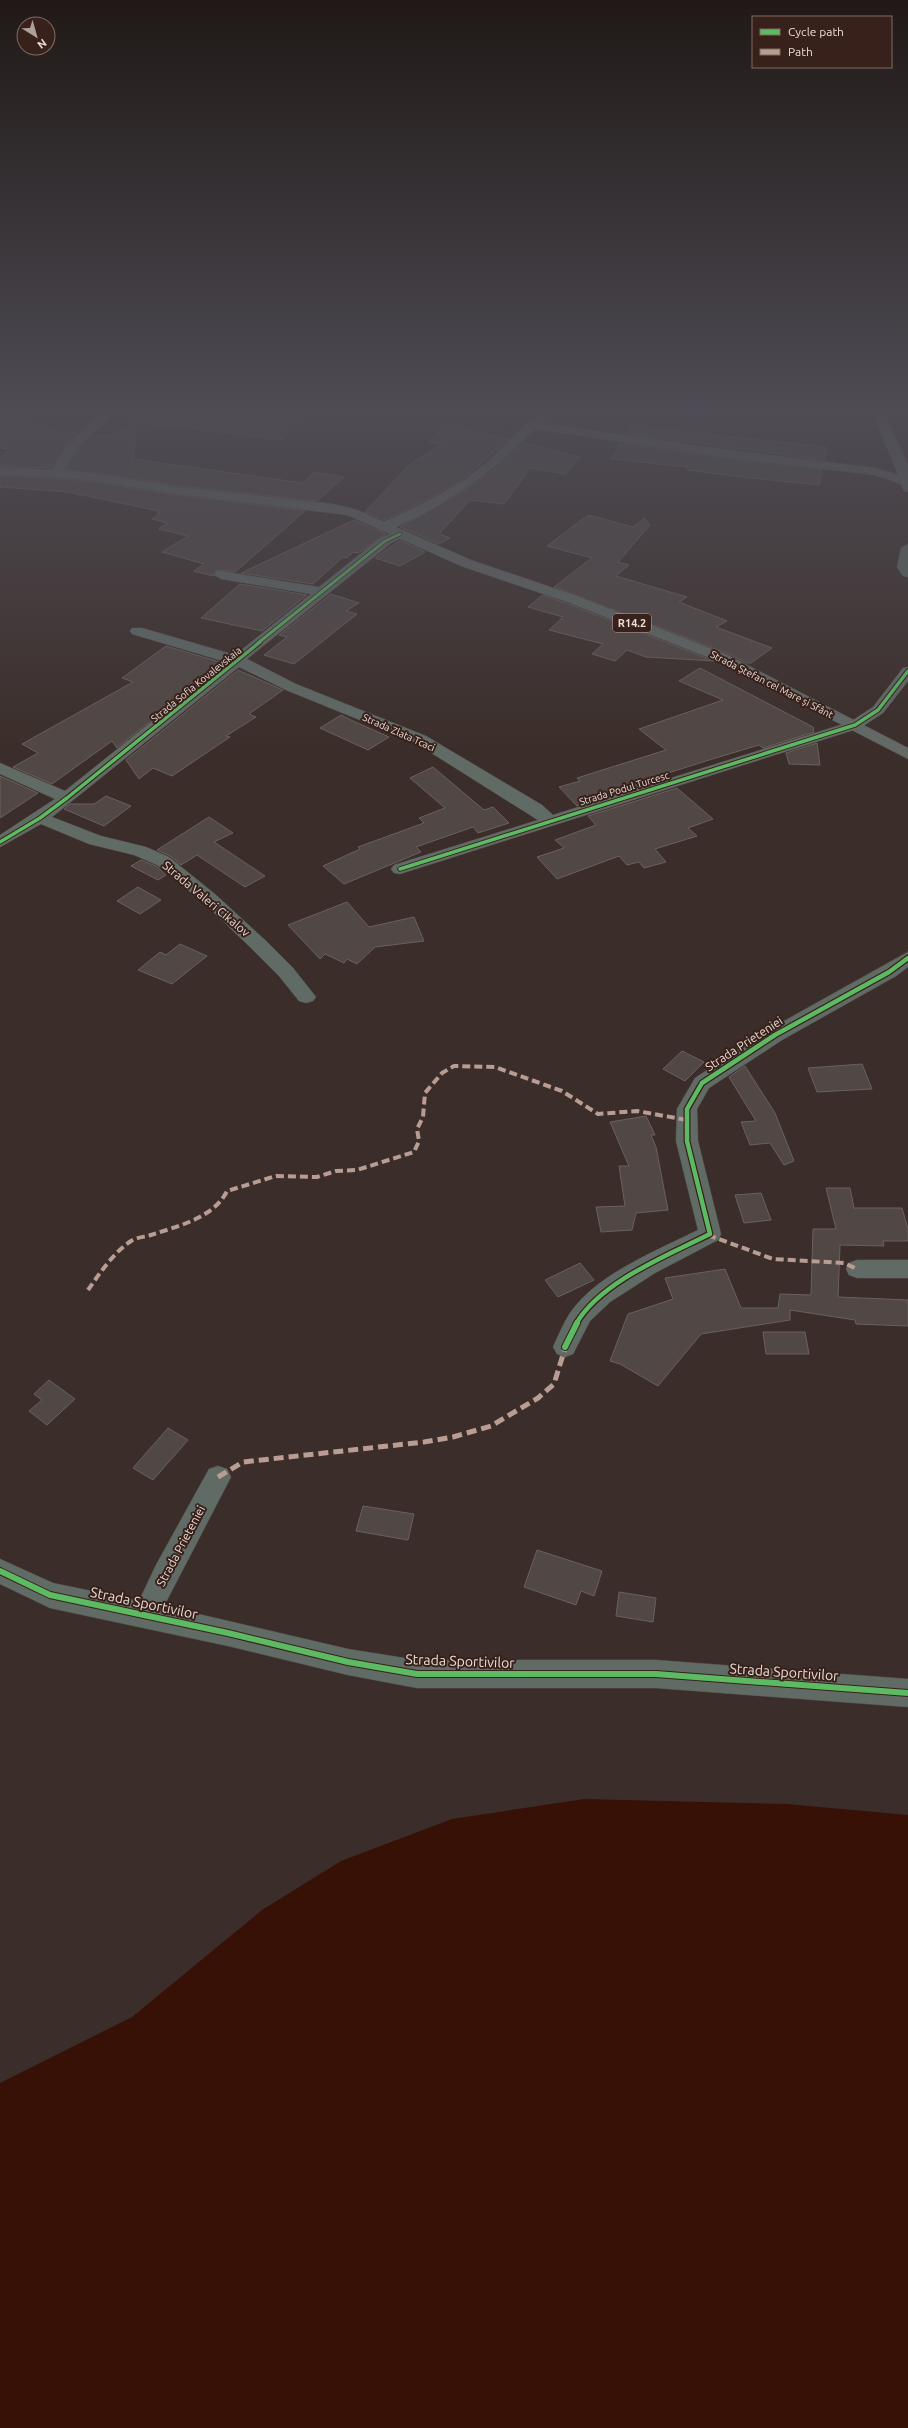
<svg xmlns="http://www.w3.org/2000/svg" width="908" height="2428" viewBox="0 0 908 2428" font-family="Ubuntu,sans-serif">
	<style>
		.water { fill: #371106 }
		.building { fill: #514744; stroke: #6b605d }
		.lines { fill: none; stroke-linecap: round; stroke-linejoin: round }
		.minor-casing { stroke: #554b47; stroke-width: 1 }
		.major-casing { stroke: #554b47; stroke-width: 1 }
		.minor { fill: #616b66; fill-rule: evenodd }
		.major { fill: #636a66; fill-rule: evenodd }
		.quiet-far1 { stroke: #b99d93; stroke-width: 4; stroke-dasharray: 8 4; stroke-linecap: butt }
		.quiet { stroke: #b99d93; stroke-width: 5; stroke-dasharray: 10 5; stroke-linecap: butt }
		.cycleway-far3-casing { stroke: #37211a; stroke-width: 4.5 }
		.cycleway-far2-casing { stroke: #37211a; stroke-width: 5.5 }
		.cycleway-far1-casing { stroke: #37211a; stroke-width: 7 }
		.cycleway-casing { stroke: #37211a; stroke-width: 8 }
		.cycleway-far3 { stroke: #5cba63; stroke-width: 3 }
		.cycleway-far2 { stroke: #5cba63; stroke-width: 3.5 }
		.cycleway-far1 { stroke: #5cba63; stroke-width: 4.5 }
		.cycleway { stroke: #5cba63; stroke-width: 6 }
		.labels { text-anchor: middle; stroke-width: 4; stroke-linejoin: round; paint-order: stroke }
		.far-street-label { font-size: 10px; fill: #ebdcd6; stroke: #37211a }
		.shield { fill: #37211a; stroke: #b5a49e; stroke-width: 1 }
		.shield-label { font-size: 11px; font-weight: bold; fill: #ebdcd6 }
		.street-label { font-size: 12px; fill: #ebdcd6; stroke: #37211a }
		.near-street-label { font-size: 14px; fill: #ebdcd6; stroke: #37211a }
	</style>
	<rect width="100%" height="100%" fill="#3b2e2a"/>
	<path class="water" d="M584,1799l203,5 121,11v613h-908v-345l132,-66 130,-107 79,-49 111,-42z"/>
	<path class="building" d="M130,408h182l-30,32 -145,-18 -4,37 170,24 11,-11 30,5 -27,24 -135,-15 -116,-17 12,-20 16,-14 14,1 9,-2 15,-12 -2,-1z
		M9,416l47,15 21,2 -17,21 -9,14 -51,-2v-8l9,-9 -9,-1v-28z
		M446,424l63,15 -43,38 -43,25 -39,18 -19,-8 46,-49 31,-18 -12,-3z
		M632,425l45,6 150,16 -3,13 -197,-26z
		M523,443l57,14 -15,17 -35,-6 -26,36 -34,-4 -31,34 11,4 -11,6 -39,-17 62,-35 31,-22z
		M621,443l109,16 92,11 -3,15 -68,-7 -64,-8 1,-3 -77,-8z
		M0,476l77,4 105,16 123,15 -70,61 -14,-2 -6,1 -2,5 -19,-5 10,-7 -42,-12 26,-16 -29,-7 8,-6 -15,-4 8,-6 -3,-1 2,-1 -91,-19 -68,-5z
		M588,515l45,12 11,-9 6,7 -32,37 11,3 -13,11 71,21 -8,5 48,19 -11,6 56,21 -21,15h-4l-16,-8 -177,-68 38,-29 -45,-12z
		M354,520l32,14 -28,19 -5,-1 -6,6 -4,-1 -30,27 -72,-11z
		M400,540l25,12 -25,14 -25,-8z
		M240,584l67,11 -45,36 -61,-13z
		M331,594l28,9 -13,8 11,3 -63,50 -30,-9 23,-18 -8,-2z
		M543,595l23,8 148,58 -68,-4 -19,-7 -12,11 -23,-7 11,-10 -54,-14 14,-13 -35,-10z
		M166,646l57,17 -106,85 -5,-7 -60,43 -39,-17 25,-14 -16,-9 111,-62 -11,-4z
		M700,668l113,59 1,5 -51,16 -4,-3 -50,15 -47,15 3,3 -88,28 -18,-19 21,-6 -3,-3 89,-28 -27,-21 84,-29 -44,-19z
		M238,670l45,20 -34,24 7,3 -30,19 4,1 -58,39 -19,-8 -14,11 -13,-19z
		M341,715l12,6 36,16 -21,13 -48,-22z
		M817,743l3,22 -31,-1 -3,-11z
		M433,767l51,43 9,-3 16,16 -31,10 -5,-6 -57,20 5,5 -77,32 -21,-18 37,-17 -2,-2 66,-24 -5,-5 26,-10 -35,-30z
		M0,776l38,17 -38,25z
		M677,788l36,31 -25,9 9,8 -42,13 11,13 -22,6 -5,-6 -12,3 -8,-9 -62,23 -20,-22 27,-9 -9,-8 41,-15 -8,-9z
		M106,796l25,10 -27,20 -40,-17 6,-5h24z
		M209,817l24,16 -19,9 51,34 -20,11 -48,-32 -16,10 -11,-9 -13,-6z
		M141,860l15,6 10,9 -8,5 -27,-14z
		M138,887l23,13 -21,14 -23,-13z
		M347,902l22,25 45,-10 10,24 -49,6 -18,17 -10,-5 -3,4 -19,-9 -5,5 -32,-34z
		M180,944l27,12 -35,28 -34,-14 22,-18 6,3z
		M682,1051l22,11 -19,19 -22,-12z
		M862,1064l10,25 -55,3 -9,-24z
		M745,1066l30,47 19,48 -10,4 -14,-22 -20,2 -9,-23 15,-1 -27,-44z
		M646,1116l9,19h-4l5,12 12,63 -32,3 -4,17 -31,2 -5,-25 29,-1 -6,-40h10l-19,-44z
		M826,1188h24l4,20h48l6,21v12h-25l1,5 -44,-1 -2,52 70,3v26l-52,-2 -1,-4 -65,-10v10l-89,14 -43,52 -38,-22 -10,-3 18,-47 45,-15 -8,-21 60,-9 16,39h37l2,-14 31,1 2,-66h23z
		M761,1193l10,27 -27,3 -9,-28z
		M580,1263l14,17 -36,17 -13,-17z
		M763,1332h42l4,22h-43z
		M49,1380l26,19 -28,26 -18,-14 13,-11 -8,-6z
		M168,1428l20,12 -35,40 -20,-12z
		M363,1506l51,8 -6,26 -52,-9z
		M537,1550l65,21 -8,25 -13,-5 -5,14 -52,-18z
		M619,1592l37,6 -3,24 -37,-6z"/>
	<g class="lines">
		<g class="minor-casing">
			<path id="minor" d="M109,408h13l-45,40 -17,29h-8l-2,-3c13,-28 35,-48 59,-66z
				M545,408h13l-16,15 188,27 147,18 21,7 -27,-67h12l25,57v27l-4,-1 -3,-7 -26,-9 -145,-17 -195,-29c-37,38 -76,68 -124,91 -9,4 -21,12 -32,10l-1,-3 1,-3 45,-21 43,-25 26,-21 34,-34z
				M664,408l66,2 2,2 -6,3 -56,-4z
				M400,530l7,4 -17,10 -143,115 49,25 130,52 116,69 11,10 297,-93 23,-15 30,-39 5,-1v14l-25,32 -23,15 -460,146 -6,-1 -3,-4 3,-4 144,-45 -124,-78 -128,-52 -47,-23 -187,150 49,19 45,11 23,10 47,38 49,45 28,28 23,29 -3,4 -7,2 -7,-2 -20,-25 -28,-28 -47,-45 -47,-38 -23,-10 -45,-11 -48,-20 -41,23v-12l55,-36 -55,-25v-11l65,28 161,-129 -94,-28 -2,-3 2,-3h10l93,27 76,-61 -90,-15 -7,-4 2,-3 5,-1 98,16 61,-49z
				M908,544v33l-5,-1 -6,-9 4,-19z
				M908,952v15l-12,9 -114,64 -73,48 -12,21 1,32 23,93 -3,6 -63,33 -45,29 -20,19 -17,33 -8,3 -8,-3 -4,-7c7,-15 13,-31 24,-43 28,-33 83,-55 121,-74l-22,-89 1,-32 18,-31 73,-48z
				M857,1260h51v18h-51l-8,-3 -3,-6 3,-6z
				M218,1466l9,3 4,8 -67,129 184,43 69,11h239l252,19v28l-252,-19h-239l-69,-13 -120,-29 -178,-38 -50,-24v-25l53,24 86,18 17,-36 53,-96z"/>
		</g>
		<g class="major-casing">
			<path id="major" d="M0,467l77,4 105,16 151,17 22,5 116,51 106,36 153,60 178,92v11l-188,-97 -153,-60 -106,-36 -114,-51 -165,-20 -105,-16 -77,-4z"/>
		</g>
		<use href="#minor" class="minor"/>
		<use href="#major" class="major"/>
		<path class="quiet-far1" d="M708,1235l65,24 71,4 13,6
			M88,1290c12,-17 25,-37 43,-49 6,-4 14,-4 20,-6 27,-9 63,-17 76,-44l49,-15 41,1 19,-6 21,-1 57,-18 5,-11 -2,-12 6,-12 2,-24 17,-20 12,-7 41,1 67,24 36,23 39,-3 50,9"/>
		<path class="quiet" d="M218,1477l25,-15 181,-20 29,-5 38,-11 47,-28 16,-14 12,-39"/>
		<g class="cycleway-far3-casing">
			<path id="cycleway-far3" d="M258,643l127,-102 15,-7"/>
		</g>
		<g class="cycleway-far2-casing">
			<path id="cycleway-far2" d="M0,842l40,-24 27,-20 193,-156
				M400,869l455,-144 23,-15 30,-39"/>
		</g>
		<g class="cycleway-far1-casing">
			<path id="cycleway-far1" d="M576,1324c24,-42 92,-69 134,-90l-23,-93v-32l15,-26 73,-48 114,-63 19,-14"/>
		</g>
		<g class="cycleway-casing">
			<path id="cycleway" d="M565,1347l12,-24
				M0,1571l50,24 178,38 120,29 69,12h239l252,19"/>
		</g>
		<use href="#cycleway-far3" class="cycleway-far3"/>
		<use href="#cycleway-far2" class="cycleway-far2"/>
		<use href="#cycleway-far1" class="cycleway-far1"/>
		<use href="#cycleway" class="cycleway"/>
	</g>
	<linearGradient id="sky" x2="0" y2="1"><stop stop-color="#201917"/><stop offset="0.55" stop-color="#4f4c55"/><stop offset="1" stop-color="#4f4c55" stop-opacity="0"/></linearGradient>
	<rect width="908" height="748" fill="url(#sky)"/>
	<g class="labels">
		<g class="far-street-label">
			<text transform="translate(196 684) rotate(-39)" y="4">Strada Sofia Kovalevskaia</text>
			<text transform="translate(772 684) rotate(27)" y="4">Strada Ștefan cel Mare și Sfânt</text>
			<text transform="translate(399 732) rotate(24)" y="4">Strada Zlata Tcaci</text>
			<text transform="translate(624 788) rotate(-17)" y="4">Strada Podul Turcesc</text>
		</g>
		<rect class="shield" x="613" y="614" width="38" height="18" rx="3"/>
		<g class="shield-label">
			<text x="632" y="627">R14.2</text>
		</g>
		<g class="street-label">
			<text transform="translate(206 899) rotate(40)" y="4">Strada Valeri Cikalov</text>
			<text transform="translate(744 1044) rotate(-33)" y="4">Strada Prieteniei</text>
			<text transform="translate(181 1546) rotate(-62)" y="4">Strada Prieteniei</text>
		</g>
		<g class="near-street-label">
			<text transform="translate(144 1603) rotate(12)" y="5">Strada Sportivilor</text>
			<text transform="translate(460 1661) rotate(2)" y="5">Strada Sportivilor</text>
			<text transform="translate(784 1672) rotate(4)" y="5">Strada Sportivilor</text>
		</g>
	</g>
	<rect x="752" y="16" width="140" height="52" fill="#37211a" stroke="#7f6c65"/>
	<rect x="760" y="29" width="20" height="6" fill="#5cba63" stroke="#7f6c65"/>
	<text x="788" y="36" font-size="12" fill="#ebdcd6">Cycle path</text>
	<rect x="760" y="49" width="20" height="6" fill="#b99d93" stroke="#7f6c65"/>
	<text x="788" y="56" font-size="12" fill="#ebdcd6">Path</text>
	<g transform="translate(36 36) rotate(143)"><circle r="19" fill="#37211a" stroke="#7f6c65"/>
	<path d="M0-3L7 15L0 10L-7 15Z" fill="#ad9f9a"/>
	<text y="-6" font-size="11" font-weight="bold" text-anchor="middle" fill="#ebdcd6">N</text>
	</g>
</svg>
